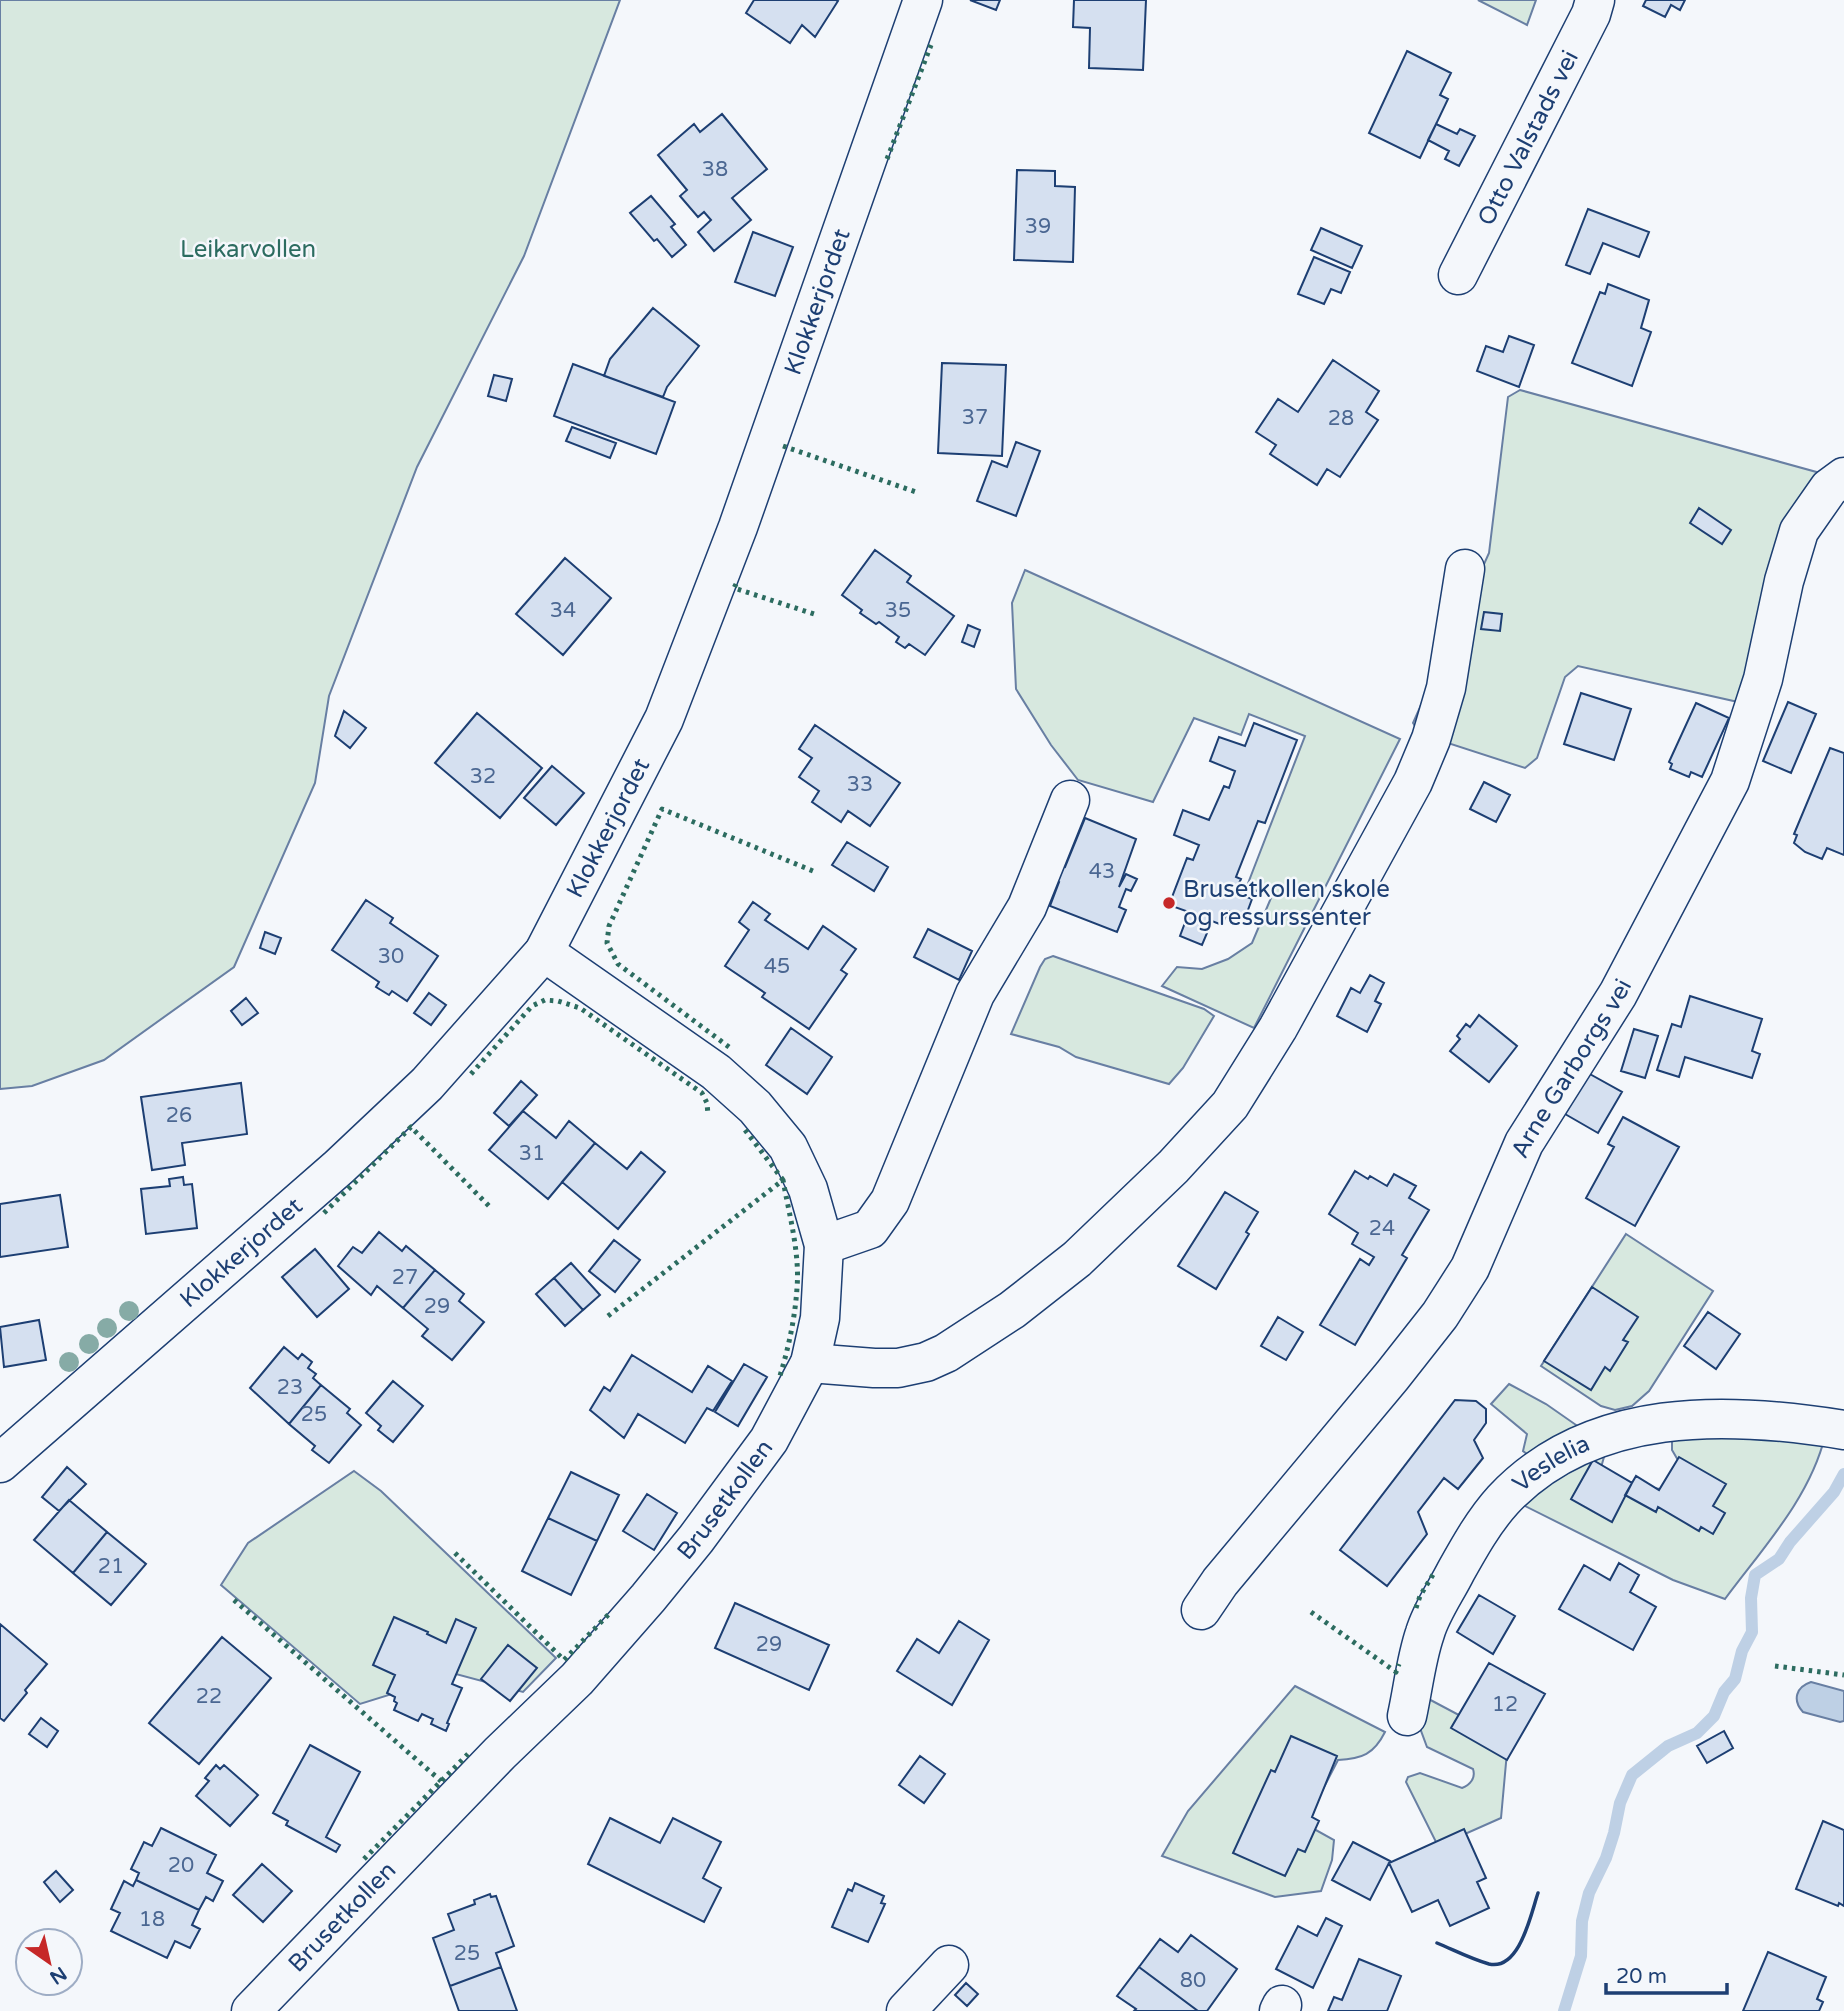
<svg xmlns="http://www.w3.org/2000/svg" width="1844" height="2011" viewBox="0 0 1844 2011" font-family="'Varela Round',sans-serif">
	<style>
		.green { fill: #d7e8df; stroke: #687fa3; stroke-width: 2 }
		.water { fill: #bed0e5; stroke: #687fa3; stroke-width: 2 }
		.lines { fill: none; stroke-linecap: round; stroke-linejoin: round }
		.stream { stroke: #bed0e5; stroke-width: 12 }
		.building { fill: #d5e0f0; stroke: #1d3f73; stroke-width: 2 }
		.minor-casing { stroke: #1d3f73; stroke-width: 41 }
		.minor { stroke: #f4f7fb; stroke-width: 38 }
		.hedge { stroke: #2c6c60; stroke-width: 5; stroke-dasharray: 3.5 5; stroke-linecap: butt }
		.wall { stroke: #1d3f73; stroke-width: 3.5 }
		.tree { fill: #86aba6 }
		.poi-dot { fill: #c62828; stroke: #f4f7fb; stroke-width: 2.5 }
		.labels { text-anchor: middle; stroke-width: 5; stroke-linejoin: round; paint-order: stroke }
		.number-label { font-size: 21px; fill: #4b6792 }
		.street-label { font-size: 24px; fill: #1d3f73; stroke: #f4f7fb }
		.park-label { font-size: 24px; fill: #2c6c60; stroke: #f4f7fb }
		.poi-label { font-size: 24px; fill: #1d3f73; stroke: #f4f7fb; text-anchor: start }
	</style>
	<rect width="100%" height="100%" fill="#f4f7fb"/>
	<path class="green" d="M0,0h620l-96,256 -107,211 -88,229 -14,87 -81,184 -130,93 -72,26 -32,3z
		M1478,0h58l-9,25z
		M1520,390l311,86 -84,228 -169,-38 -13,11 -28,81 -12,10 -105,-34 -7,-11 76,-170 19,-156z
		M1025,570l375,169 -146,289 -92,-42 15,-19 25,2 26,-10 24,-16 19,-45 -24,-12 58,-150 -56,-22 -8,21 -47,-17 -41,84 -75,-22 -27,-35 -35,-56 -4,-86z
		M1053,956l151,53 10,7 -31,52 -14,16 -93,-27 -17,-10 -48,-13 29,-67 5,-8z
		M1626,1234l87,57 -64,100 -17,15 -17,4 -14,-4 -60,-40z
		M1509,1384l37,20 33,23 -52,27 -4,-3 4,-17 -36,-30z
		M1825,1436c-15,62 -63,113 -100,163l-52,-19 -156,-78 46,-37 41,-8 -6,21 101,18 -27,-46v-13z
		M354,1471l27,20 175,167 -33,34 -67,-18 -96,30 -139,-119 27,-42z
		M1295,1686l90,46c-11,22 -23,27 -47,28l-33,64 29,16 -2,20 -11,31 -46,6 -113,-41 26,-45z
		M1423,1696l85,45 -7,77 -63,28 -32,-64 2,-5 12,-4 42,15c8,-3 14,-10 11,-19l-46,-22 -7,-19z"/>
	<path class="water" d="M1811,1682l33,9v30l-4,1 -37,-10c-11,-12 -7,-25 8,-30z"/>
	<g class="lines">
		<path class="stream" d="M1564,2011l17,-55 1,-35 7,-28 17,-35 8,-25 6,-30 12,-28 36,-29 29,-13 17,-17 10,-24 11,-13 7,-28 10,-19 -1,-34 4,-23 24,-16 11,-17 44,-50 10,-18"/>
	</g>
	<path class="building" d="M754,0h82l2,1 -23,36 -13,-12 -12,18 -44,-30z
		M970,0h30l-4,10z
		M1074,0h72l-3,70 -54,-2 1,-40 -17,-1z
		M1646,0h39l-5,10 -9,-5 -6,12 -22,-11z
		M1407,51l44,22 -11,22 8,4 -28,59 -51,-25z
		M722,114l45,55 -35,29 19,22 -37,31 -16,-19 13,-12 -7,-8 -6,5 -18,-21 7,-6 -29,-35 36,-31 6,8z
		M1436,124l21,10 3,-5 15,7 -16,30 -14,-7 4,-8 -21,-11z
		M1017,170l38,1v15l20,1 -2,75 -59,-2z
		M651,196l24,28 -4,3 15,18 -14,12 -15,-18 -3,2 -24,-28z
		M1588,209l61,23 -10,25 -36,-14 -13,31 -24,-9z
		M1321,228l41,18 -10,22 -41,-18z
		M753,232l40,15 -18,49 -40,-14z
		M1314,257l36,15 -9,21 -10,-4 -7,15 -26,-10z
		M1608,284l41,16 -8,28 10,4 -19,54 -60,-23 28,-71 5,2z
		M653,308l46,38 -32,41 -4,10 -59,-21 6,-17z
		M1509,336l25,9 -15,42 -42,-16 9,-25 17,6z
		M1333,360l46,31 -13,21 12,8 -38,57 -13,-8 -10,16 -47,-31 6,-9 -20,-13 22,-33 20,13z
		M942,363l64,2 -4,91 -64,-3z
		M573,364l102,38 -19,52 -102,-38z
		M494,375l18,4 -6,22 -18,-5z
		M572,427l44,16 -6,15 -44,-17z
		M1016,442l24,9 -24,65 -39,-15 15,-40 15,6z
		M1699,508l32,22 -9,14 -32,-21z
		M875,550l36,26 -4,6 47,34 -29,39 -16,-11 -4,4 -9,-6 3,-5 -20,-15 -3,2 -16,-11 2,-3 -20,-15z
		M565,558l46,40 -48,57 -47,-41z
		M1484,612l18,2 -2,17 -19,-2z
		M968,625l12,5 -6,17 -12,-5z
		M1581,693l50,16 -17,51 -50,-16z
		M1788,702l28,12 -25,59 -28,-12z
		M1696,703l33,15 -27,59 -11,-5 -2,5 -19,-8 2,-5 -3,-2z
		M344,711l22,17 -16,20 -15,-12z
		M477,713l65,55 -42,50 -65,-55z
		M1254,723l43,17 -32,83 -7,-2 -22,56 5,2 -6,13 17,7 -7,19 -17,-7 -6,14 -10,-4 -10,24 -22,-9 9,-24 -20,-7 18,-47 6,2 6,-15 -25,-10 9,-25 26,10 15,-34 5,2 6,-17 -25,-10 9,-24 26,9z
		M815,725l85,58 -30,43 -22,-15 -7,11 -29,-20 7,-11 -20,-14 13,-19 -13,-9z
		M1830,748l14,5v102l-17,-7 -5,11 -17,-7 -11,-9 3,-8 -3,-1z
		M552,766l32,27 -28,32 -32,-27z
		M1484,782l26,13 -14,27 -26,-13z
		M1085,818l51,21 -17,48 7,-13 11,5 -6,12 -5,-2 -7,18 7,3 -9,22 -67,-26 9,-24 -6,-2 5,-15 7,2z
		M847,842l41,25 -14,24 -42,-26z
		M366,900l27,18 -3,5 48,33 -31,45 -15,-10 -3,4 -13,-8 3,-5 -47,-32z
		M753,902l17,12 -5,6 43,29 15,-23 33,23 -15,21 6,4 -38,55 -47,-32 3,-4 -40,-27 24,-36 -10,-8z
		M928,929l44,22 -13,29 -45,-23z
		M265,932l16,6 -6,16 -15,-6z
		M1370,975l14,8 -9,18 6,3 -14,28 -30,-16 14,-28 9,5z
		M429,993l17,12 -15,20 -17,-12z
		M1690,996l72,23 -10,32 8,3 -8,24 -67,-21 -6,20 -22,-7 15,-46 9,3z
		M246,998l12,15 -16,12 -11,-14z
		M1479,1015l38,31 -28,36 -39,-31 10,-12 -3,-3 9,-12 4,3z
		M791,1028l41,29 -25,37 -41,-29z
		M1634,1029l24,7 -13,42 -24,-7z
		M1588,1073l34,19 -24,41 -33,-19z
		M521,1081l16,14 -28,31 -15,-13z
		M241,1083l6,51 -65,9 3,22 -33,5 -11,-73z
		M523,1111l33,27 13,-17 26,22 -47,56 -59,-49z
		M1623,1117l56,30 -44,79 -49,-28 28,-51 -6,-3z
		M595,1143l32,26 14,-17 24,20 -47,57 -56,-47z
		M1355,1171l13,8 2,-3 17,10 7,-12 22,12 -7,12 20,12 -27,45 5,3 -52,87 -35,-20 40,-66 9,6 5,-8 -22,-13 6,-11 -29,-19z
		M183,1177l1,8 8,-1 5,44 -51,6 -5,-45 29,-3 -1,-7z
		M1225,1192l33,20 -12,20 3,2 -33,55 -38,-23z
		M60,1195l8,52 -68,10v-53z
		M379,1232l23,19 4,-5 29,24 -32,38 -26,-22 -6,9 -33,-29 15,-19 9,6z
		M614,1240l26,20 -25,32 -26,-21z
		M315,1249l34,40 -32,28 -35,-40z
		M571,1263l29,32 -17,15 -29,-32z
		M435,1270l29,24 -5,7 25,21 -32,38 -30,-24 6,-7 -25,-21z
		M554,1278l29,32 -18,16 -29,-32z
		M1592,1287l46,30 -15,23 5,2 -18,29 -5,-4 -14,23 -47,-29z
		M1708,1312l32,22 -24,35 -32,-23z
		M1278,1317l25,15 -17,28 -25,-14z
		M39,1320l7,40 -42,7 -4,-40z
		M284,1347l14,12 4,-5 10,8 -4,6 8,6 -3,4 8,7 -32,39 -39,-36z
		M632,1355l60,37 16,-26 24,15 -19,30 -6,-3 -22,35 -47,-29 -14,24 -34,-28 14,-23 6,4z
		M744,1364l23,13 -29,49 -23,-14z
		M393,1381l30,25 -30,36 -15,-12 3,-4 -15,-13z
		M321,1385l29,24 -3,4 14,12 -32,38 -17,-13 3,-4 -26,-22z
		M1455,1400l21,1 10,8v14l-12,17 9,18 -25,31 -14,-11 -26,34 9,22 -40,52 -47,-36z
		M1679,1457l47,27 -13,22 12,7 -12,21 -12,-7 -2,4 -41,-24 -2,5 -31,-17 11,-19 23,14z
		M1593,1460l39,23 -20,39 -41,-23z
		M67,1467l19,17 -27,27 -17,-14z
		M571,1472l48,23 -22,46 -49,-23z
		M647,1494l30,19 -23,37 -31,-19z
		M69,1500l38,32 -34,41 -39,-33z
		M548,1518l49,23 -26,54 -49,-24z
		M107,1532l39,32 -35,41 -38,-32z
		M1619,1563l20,12 -9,17 26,15 -23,43 -74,-41 25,-44 26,15z
		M1479,1595l36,21 -22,38 -36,-22z
		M735,1603l94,42 -20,45 -94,-42z
		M394,1617l34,15 -1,2 19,9 10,-24 20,9 -24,56 10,4 -15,35 2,1 -3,7 -15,-7 2,-5 -11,-5 -4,7 -24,-11 3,-7 -3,-2 1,-4 -8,-4 8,-18 -22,-10z
		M959,1621l30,19 -37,65 -55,-34 20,-32 22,14z
		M0,1624l47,40 -22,26 2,3 -23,28 -4,-3z
		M222,1637l49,41 -72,86 -50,-41z
		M508,1645l29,23 -27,33 -29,-22z
		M1489,1663l56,31 -38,66 -56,-32z
		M41,1718l17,13 -11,16 -18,-13z
		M1724,1731l9,17 -26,15 -10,-17z
		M1291,1736l46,20 -25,61 7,4 -14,31 -7,-3 -13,27 -52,-23 38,-83 4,2z
		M310,1745l50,27 -34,65 14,8 -4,7 -50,-27 2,-4 -15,-8z
		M920,1756l25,18 -21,29 -25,-18z
		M216,1765l4,4 4,-4 34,30 -28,31 -34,-30 13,-15 -4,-3z
		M610,1818l50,25 13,-25 48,24 -18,36 18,10 -17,34 -116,-58z
		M1823,1821l21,9v76l-5,-3 -1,3 -42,-17z
		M161,1828l55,27 -9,18 16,8 -10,20 -7,-4 -7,13 -63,-30 3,-7 -8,-4 13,-27 8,4z
		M1464,1829l22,49 -9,4 12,26 -39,18 -12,-26 -26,12 -23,-49z
		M1353,1842l37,19 -20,39 -38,-20z
		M262,1864l30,27 -29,31 -30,-27z
		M56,1871l17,19 -13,12 -16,-20z
		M136,1880l63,30 -7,15 8,4 -10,19 -15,-7 -8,17 -56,-27 9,-18 -9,-4 13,-28 9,5z
		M855,1883l29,13 -3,7 4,1 -17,38 -36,-15 16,-38 4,2z
		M490,1894l1,3 5,-1 18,50 -18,7 5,14 -51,19 -17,-48 21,-8 -6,-16 27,-10 -1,-4z
		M1326,1918l16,8 -29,62 -37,-19 22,-43 19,10z
		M1191,1935l46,34 -30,42h-9l-59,-44 21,-28 18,13z
		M1768,1952l58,25 -9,22 6,3 -4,9h-76z
		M1359,1959l42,17 -14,35h-59l6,-14 8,3z
		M501,1967l16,44h-58l-9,-25z
		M1139,1967l59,44h-64l2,-2 -19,-13z
		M966,1983l12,11 -11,12 -12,-11z"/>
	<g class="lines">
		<g class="minor-casing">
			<g id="minor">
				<path id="s1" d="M1458,275l133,-261 4,-14"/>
				<path d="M824,1245l46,-16 20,-28 85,-207 52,-87 43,-107"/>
				<path d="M810,1363l64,5h24l28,-6 20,-9 66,-43 65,-51 96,-92 57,-62 48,-77 135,-246 18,-43 15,-51 19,-119"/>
				<path id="s2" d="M0,1463l339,-296 88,-83 117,-132 120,-233 74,-192 185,-527"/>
				<path id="s3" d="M1201,1610l19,-28 172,-206 48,-61 30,-47 54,-125 94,-149 112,-213 33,-102 21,-98 15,-50 30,-43 15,-11"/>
				<path id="s4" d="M1407,1716c6,-27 9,-57 18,-83 6,-21 21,-42 31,-62 14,-25 28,-50 47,-71 88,-94 225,-89 341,-70"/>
				<path id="s5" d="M251,2011l249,-258 77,-74 71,-81 48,-59 73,-99 41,-77 10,-45 4,-73 -16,-56 -20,-42 -33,-40 -39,-35 -172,-120"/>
				<path d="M906,2011l43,-46"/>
				<path d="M1279,2011l3,-6"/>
			</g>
		</g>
		<use href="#minor" class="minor"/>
		<path class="hedge" d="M887,159l44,-114
			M783,446l136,47
			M736,584l-2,4 80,26
			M729,1047l-111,-83 -11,-21 2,-17 53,-117 151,62
			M471,1074l61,-68 13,-6 13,1 22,7 122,85 5,10 1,12
			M745,1130l38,50
			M324,1213l87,-86 78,79
			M608,1316l175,-136c6,34 17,73 14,108 -2,31 -9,62 -18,91
			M455,1553l109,107 45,-46
			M234,1600l207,181
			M1416,1608l4,-12 14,-23
			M1311,1612l85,60 3,-8
			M1775,1666l69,9
			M364,1859l104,-105"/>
		<path class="wall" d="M1437,1943c17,7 34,16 52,21 31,7 42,-51 49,-71"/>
	</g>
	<g class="tree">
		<circle cx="129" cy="1311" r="10"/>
		<circle cx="107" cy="1328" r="10"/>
		<circle cx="89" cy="1344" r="10"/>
		<circle cx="69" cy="1362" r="10"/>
	</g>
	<circle class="poi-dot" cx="1169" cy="903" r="7"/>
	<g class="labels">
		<g class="number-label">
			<text x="715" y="176">38</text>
			<text x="1038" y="233">39</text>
			<text x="975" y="424">37</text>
			<text x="1341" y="425">28</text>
			<text x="563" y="617">34</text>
			<text x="898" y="617">35</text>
			<text x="483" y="783">32</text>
			<text x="860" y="791">33</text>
			<text x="1102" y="878">43</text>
			<text x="391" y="963">30</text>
			<text x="777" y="973">45</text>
			<text x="179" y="1122">26</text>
			<text x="532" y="1160">31</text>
			<text x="1382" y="1235">24</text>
			<text x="405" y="1284">27</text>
			<text x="437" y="1313">29</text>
			<text x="290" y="1394">23</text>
			<text x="314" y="1421">25</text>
			<text x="111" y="1573">21</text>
			<text x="769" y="1651">29</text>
			<text x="209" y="1703">22</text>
			<text x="1505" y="1711">12</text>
			<text x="181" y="1872">20</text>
			<text x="152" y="1926">18</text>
			<text x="467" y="1960">25</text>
			<text x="1193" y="1987">80</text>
		</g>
		<g class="street-label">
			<text dy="8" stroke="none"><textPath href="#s1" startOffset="154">Otto Valstads vei</textPath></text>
			<text dy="8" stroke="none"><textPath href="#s2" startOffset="1454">Klokkerjordet</textPath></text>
			<text dy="8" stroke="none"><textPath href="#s2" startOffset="887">Klokkerjordet</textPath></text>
			<text dy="8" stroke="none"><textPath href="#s3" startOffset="660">Arne Garborgs vei</textPath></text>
			<text dy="8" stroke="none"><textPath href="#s2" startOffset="320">Klokkerjordet</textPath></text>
			<text dy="8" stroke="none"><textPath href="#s4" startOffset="301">Veslelia</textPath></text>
			<text dy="8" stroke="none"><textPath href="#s5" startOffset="698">Brusetkollen</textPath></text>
			<text dy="8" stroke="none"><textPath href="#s5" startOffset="131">Brusetkollen</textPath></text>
		</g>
		<g class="park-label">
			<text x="248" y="257">Leikarvollen</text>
		</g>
		<g class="poi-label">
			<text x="1183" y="897">Brusetkollen skole<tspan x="1183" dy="28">og ressurssenter</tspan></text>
		</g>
	</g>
	<g transform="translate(49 1962) rotate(146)"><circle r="33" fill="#f4f7fb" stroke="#9eadc5" stroke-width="2"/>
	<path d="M0-5L12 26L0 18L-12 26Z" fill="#c62828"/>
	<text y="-10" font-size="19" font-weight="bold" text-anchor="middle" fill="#1d3f73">N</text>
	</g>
	<path d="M1606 1983v10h121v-10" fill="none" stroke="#1d3f73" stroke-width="3.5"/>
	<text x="1616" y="1983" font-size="21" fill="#1d3f73" stroke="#f4f7fb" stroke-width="5" paint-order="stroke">20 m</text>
</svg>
